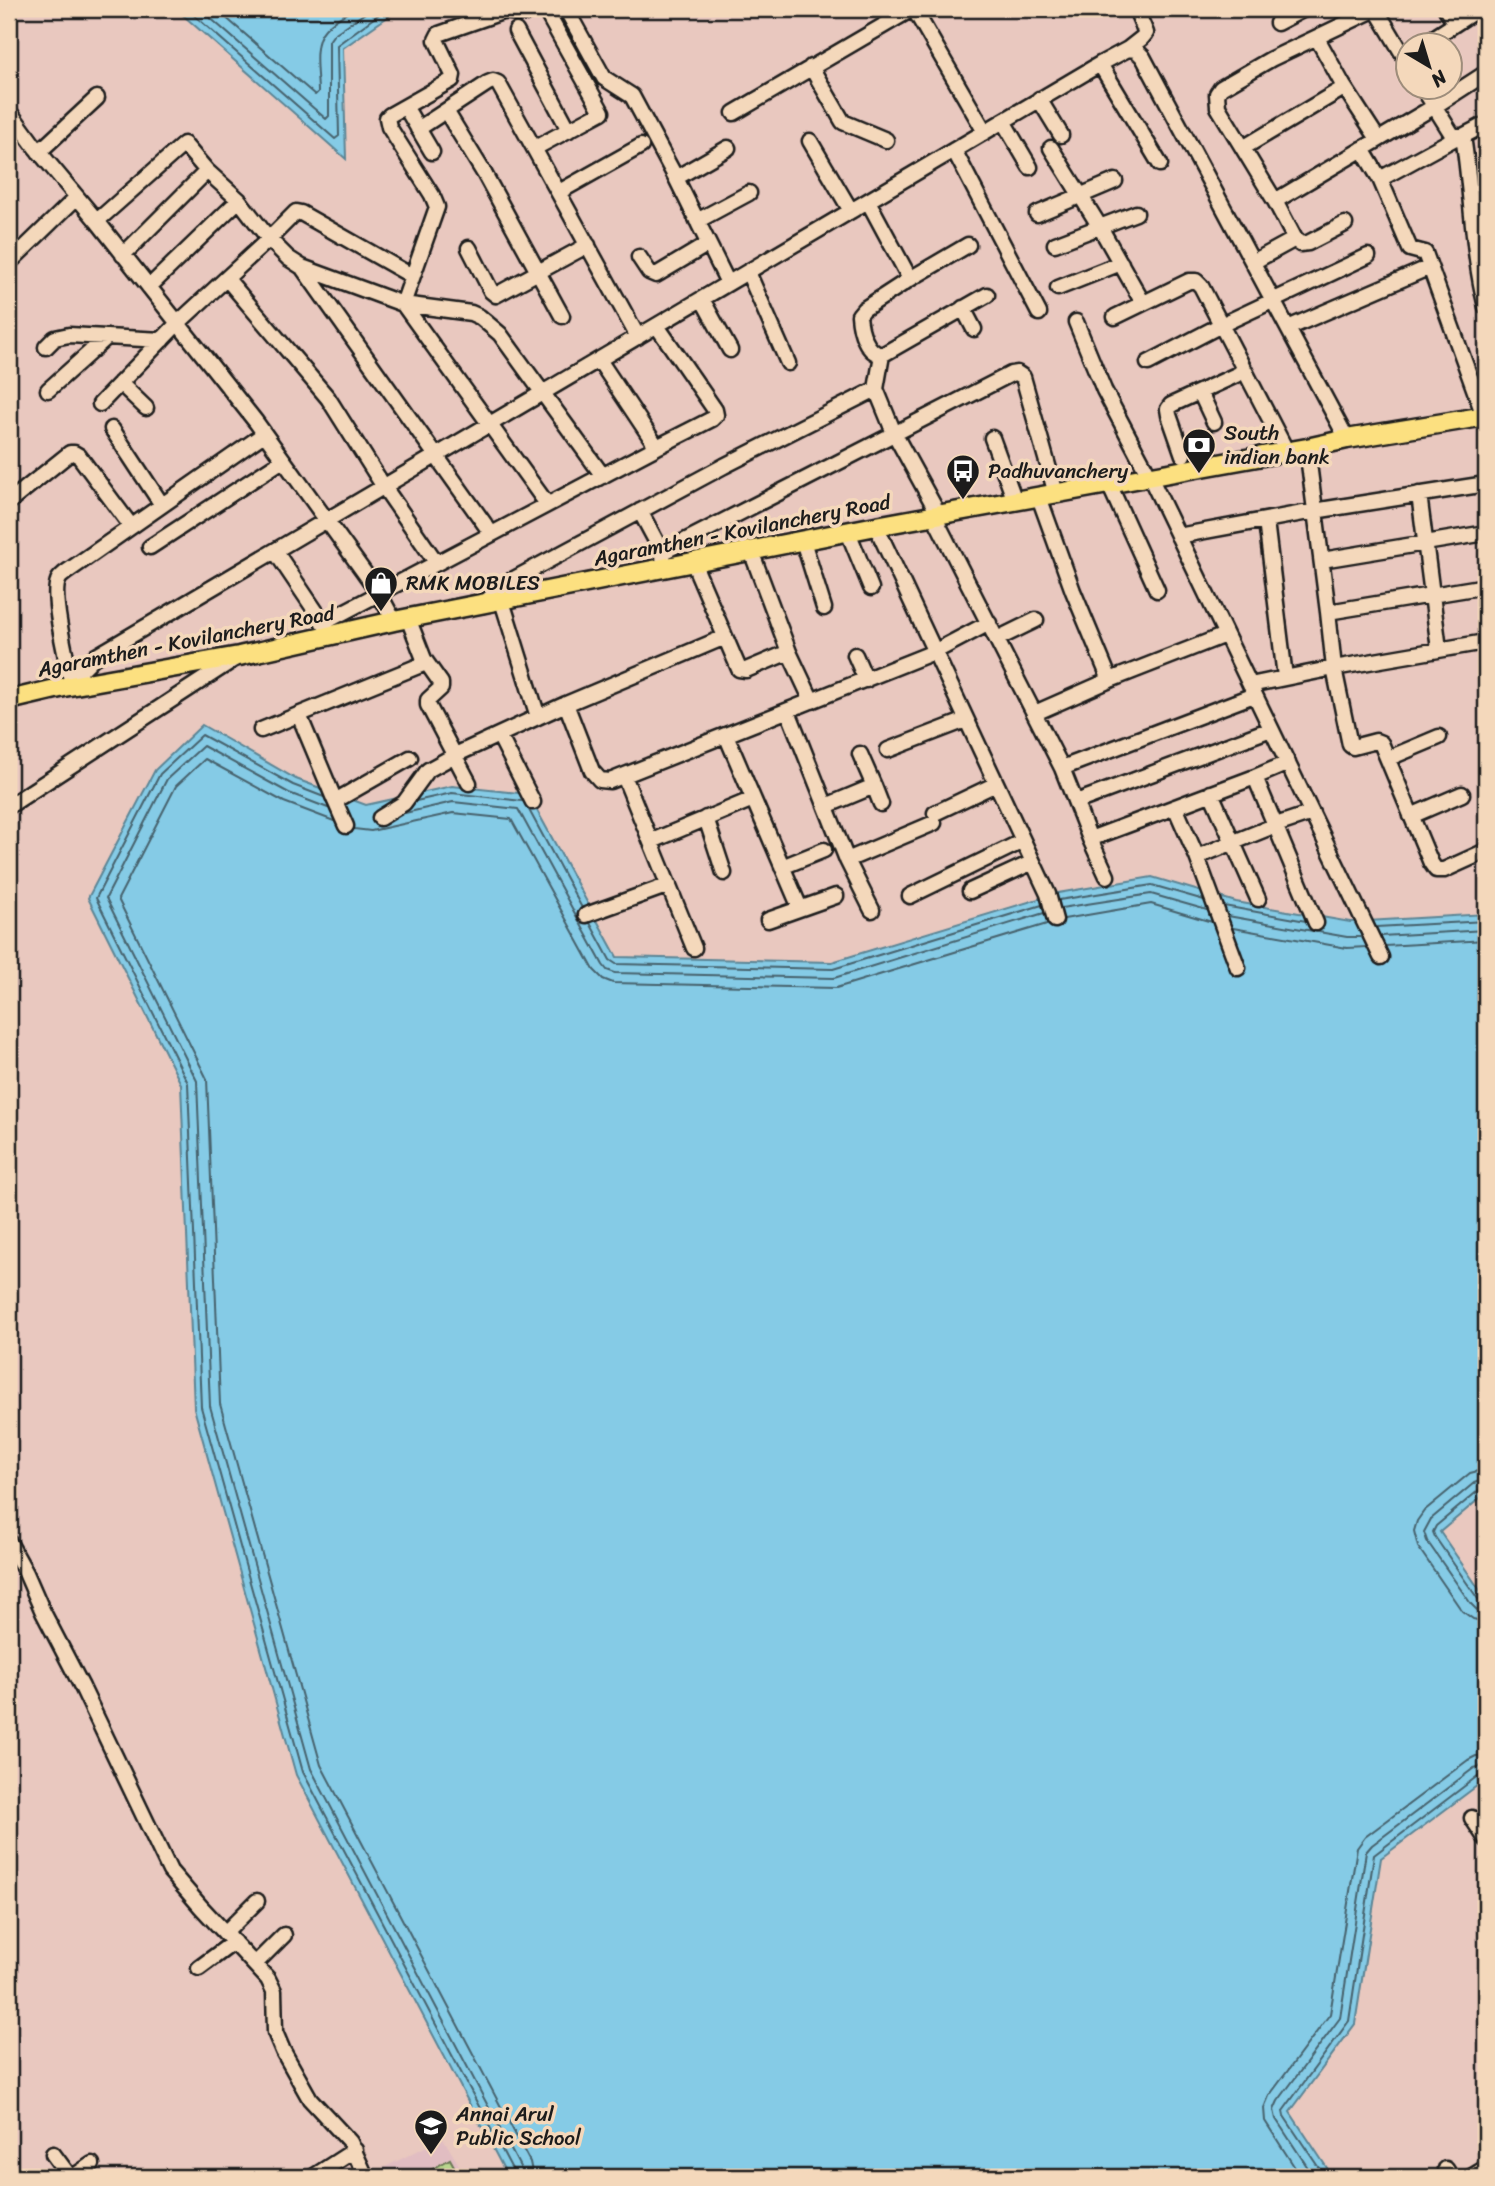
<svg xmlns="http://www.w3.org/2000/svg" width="1495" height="2186" viewBox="0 0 1495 2186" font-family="Sriracha,sans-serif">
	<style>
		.built { fill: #e1bdc2 }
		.green { fill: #b9d58d; stroke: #6a7854; stroke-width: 2 }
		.water { fill: #85cbe6; stroke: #5b8595; stroke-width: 2 }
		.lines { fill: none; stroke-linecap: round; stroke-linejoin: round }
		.shore { stroke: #46626d; stroke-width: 2 }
		.minor-casing { stroke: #1c1c1c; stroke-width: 19 }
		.major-casing { stroke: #1c1c1c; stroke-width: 23 }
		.minor { stroke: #f4d8bb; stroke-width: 14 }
		.major { stroke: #fce080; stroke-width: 18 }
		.labels { text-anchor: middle; stroke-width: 7; stroke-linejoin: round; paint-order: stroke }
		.poi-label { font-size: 21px; fill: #1c1c1c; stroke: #f4d8bb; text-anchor: start }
		.street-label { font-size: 21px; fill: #1c1c1c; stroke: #f4d8bb }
	</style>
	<rect width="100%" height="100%" fill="#e9c8bf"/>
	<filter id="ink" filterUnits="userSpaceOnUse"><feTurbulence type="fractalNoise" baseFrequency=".0143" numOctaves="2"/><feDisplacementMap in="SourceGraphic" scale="14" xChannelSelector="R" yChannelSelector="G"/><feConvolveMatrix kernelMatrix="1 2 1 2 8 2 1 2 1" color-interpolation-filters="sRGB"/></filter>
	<g filter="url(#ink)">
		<path class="built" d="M443,2138l23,39h-91l-2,-4z"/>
		<path class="green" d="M450,2159l10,18h-41z"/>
		<path class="water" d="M176,9h223l-56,39 3,111z
			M202,725l94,54 70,26 86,-19 76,8 89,163 215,5 226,-69 94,-16 84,25 114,20 136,-8v579l-46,39 46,67v180l-105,79 -26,166 -65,88 43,65h-825l-212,-402 -102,-367 -13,-324 -93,-186 67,-128z"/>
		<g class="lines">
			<path class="shore" d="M187,9l148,130 4,-3 -2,-91 49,-36
				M200,9l126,110 3,-3v-75l5,-7 37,-25
				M216,9l99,86 3,-3c0,-18 -7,-48 7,-63 7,-8 19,-14 28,-20
				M324,797l-31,-12 -91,-50 -42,39 -64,124 92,185 13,324 102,365 210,399 1,6
				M416,801l36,-8 70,8
				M328,808l-39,-15 -86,-47 -36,33 -61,119 91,183 13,325 101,363 209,398 3,10
				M529,810l53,98
				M405,813l48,-11 65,7 85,156 4,5 8,3 219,5 210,-65
				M334,821l-50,-19 -79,-43 -29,27 -58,113 89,180 13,325 101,361 209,397 3,15
				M354,829l17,2 82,-18 58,6 83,151 9,9 10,4 223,5 211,-64
				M1059,900l93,-15 52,15
				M1224,906l82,15
				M1061,908l90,-14 56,16
				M1228,916l119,21h15
				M1064,919l87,-15 61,18
				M590,923l20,37 6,4 217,5 209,-64
				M1376,927l110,-6
				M1233,928l114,20 20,-1
				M1381,936l105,-6
				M1385,946l101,-6
				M1486,1469l-16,4 -46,38 -7,10 -3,10 4,16 44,64 11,8 13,3
				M1486,1479l-12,4 -43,36 -7,13 3,9 44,63 6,6 9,1
				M1486,1488l-7,2 -43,36 -3,6 2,5 43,62 8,3
				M1301,2177l-36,-56 -1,-13 5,-12 61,-82 27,-166 8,-11 103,-77 8,-4 10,-1
				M1314,2177l-38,-58 -2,-9 4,-9 62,-83 26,-166 6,-7 102,-77 12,-3
				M1325,2177l-41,-61 -1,-5 66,-90 25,-166 105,-80 7,-1"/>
			<g class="minor-casing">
				<path id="minor" d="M566,9l38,69 28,18 44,82 52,105
					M914,9l71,123
					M1446,9l9,15
					M1277,23l27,-14
					M516,31l53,99
					M1421,46l57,-37
					M1128,49l14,-11 4,-5 -10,-24
					M1100,64l60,100
					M811,67l32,55 43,18
					M1343,85l35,54
					M1423,88l30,48h10l23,-12
					M1039,99l22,36
					M9,111l27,37 61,73 159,201 123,171 15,28
					M446,111l38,62 78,143
					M409,113l23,39
					M734,113l178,-104
					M1003,121l27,46
					M418,129l70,-46 5,-2 5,2 140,254
					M1463,136c9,57 9,115 23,171
					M810,141l41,70
					M535,148l67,-36 -54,-97
					M1051,148l49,79 43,76
					M1243,148l99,-59 1,-4 -26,-47
					M1362,149l18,30 30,70 15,4 59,163
					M954,150l85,163
					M39,152l58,-54
					M676,178l52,-30
					M1380,179l77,-42
					M559,192l82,-46
					M868,201l42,78
					M1275,201l160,-95 51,-33
					M1037,214l78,-33
					M97,221l87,-77 23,27 32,29 30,39 27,-27 5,1 111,63
					M697,221l52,-28
					M1295,239l5,5 8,-1 37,-19
					M1055,244l81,-31
					M968,245l-58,34 -46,30 -5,6c1,15 7,38 23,40l105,-60
					M469,248l22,43 5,4 92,-50
					M123,255l84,-84
					M639,257l10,15 7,3 52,-31
					M1253,262l42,-23 -20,-38 -57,-94 -1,-13 4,-6 50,-29 105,-50 28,47
					M9,263l68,-66
					M302,267l189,266
					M748,272l40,91
					M227,279l101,119 56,89 52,75
					M149,287l90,-87
					M1058,288l63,-25
					M702,299l28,51
					M403,304l34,-97 -5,-12 -43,-68 -2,-9 3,-3 62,-35 1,-5 -17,-35 3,-6 63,-22c13,-2 20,6 32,-3
					M403,304l144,200
					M963,308l11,21
					M1115,317l74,-36h7l5,5 86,166
					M1076,322l28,68 46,87 231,480
					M657,326l58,84 1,5 -4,4 -55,28
					M1288,328l142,-61
					M46,347l9,-9 14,-3 93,5
					M1148,363l73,-38 147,-69
					M120,383l26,25
					M876,389l6,-34
					M48,390l59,-53
					M1200,392l14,30
					M100,404l78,-81 91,-84 19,19 14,9 101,37 68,9 9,4 20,17 103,142
					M112,429l50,76
					M992,438l23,63
					M1307,448l21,164 158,-26
					M1183,455l-14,-40 -1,-6 3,-4 74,-34
					M1109,484l48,106
					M1419,494l20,155
					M1039,497l34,94 37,89 115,-45
					M9,502l61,-49h4l5,3 52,70
					M640,511l23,43
					M934,516l128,252 28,71 17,37
					M1266,521l19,156
					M876,526l172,368 7,26
					M848,532l23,56
					M1178,536l136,-25 172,-27
					M803,541l21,67
					M150,547l133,-87
					M275,551l52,77
					M751,551l38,101 23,49
					M1322,560l164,-27
					M693,562l46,107 7,1 43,-18
					M664,568l-1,-14 4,-4 344,-176 6,-1 6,4 33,117
					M502,601l36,116
					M483,605l18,-19 223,-120 152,-77 18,44 45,82
					M1328,612l6,56 16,77 3,2 23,-6 5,2 50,120 5,7h8l42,-19
					M323,623l334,-176 -58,-87
					M997,639l39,-19
					M855,655l11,25
					M424,659l17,24v5l-13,12v5l41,78
					M71,680c-4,-19 -20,-83 -13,-99 1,-4 5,-6 7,-8l199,-139
					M1250,685l84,-17 151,-26
					M64,687l29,-29 1007,-594 28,-15 8,1 7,7 204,382
					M566,704l159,-67
					M788,711l59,149 25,50
					M1035,713l75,-33
					M299,715l36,86 75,-43
					M261,730l160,-65 3,-6 -16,-41
					M499,735l34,67
					M726,735l74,173
					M888,750l78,-30
					M860,754l14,32
					M1389,758l50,-21
					M1062,768l192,-73
					M624,776l70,172
					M1255,777l33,-14
					M1211,793l47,106
					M335,801l11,25
					M1076,802l195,-73
					M9,806l227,-148
					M826,806l48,-20 7,18
					M1175,807l22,50 41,111
					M935,813l61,-29
					M1411,816l51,-22
					M380,818l24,-15 24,-33 27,-15 111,-51 26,67 8,9 10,1 324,-129 55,-29
					M706,818l18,55
					M1090,839l165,-62 61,146
					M652,841l101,-42
					M1197,857l79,-32 36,-12
					M847,860l87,-37
					M782,867l42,-17
					M970,891l63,-29
					M910,896l113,-55
					M586,915l83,-30
					M768,920l68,-24
					M9,1542l17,31 17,39 39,75 88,184 31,36 67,72 6,12 1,41 8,19 27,48 40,43 16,35
					M1472,1818l14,21
					M225,1933l32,-32
					M255,1964l29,-29
					M199,1968l35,-26
					M53,2154l17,23
					M1446,2169l5,8
					M73,2177l19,-13
					M313,2177l42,-27
					M1471,2177l15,-9"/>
			</g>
			<g class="major-casing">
				<path id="major" d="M9,700l55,-13 175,-31 155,-35 482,-95 431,-78 40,-9 139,-23"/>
			</g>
			<use href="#minor" class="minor"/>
			<use href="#major" class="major"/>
		</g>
	</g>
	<defs>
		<g id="bank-pin" transform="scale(1.75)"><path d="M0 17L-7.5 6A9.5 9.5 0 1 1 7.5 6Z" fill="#1c1c1c" stroke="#f4d8bb"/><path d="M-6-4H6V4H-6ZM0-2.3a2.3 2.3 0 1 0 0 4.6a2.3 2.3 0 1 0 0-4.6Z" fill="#fff"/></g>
		<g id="bus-pin" transform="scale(1.75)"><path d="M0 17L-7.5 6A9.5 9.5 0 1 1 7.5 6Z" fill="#1c1c1c" stroke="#f4d8bb"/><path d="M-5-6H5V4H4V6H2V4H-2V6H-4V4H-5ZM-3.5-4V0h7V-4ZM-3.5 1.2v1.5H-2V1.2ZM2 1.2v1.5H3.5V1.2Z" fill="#fff"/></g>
		<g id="shop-pin" transform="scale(1.75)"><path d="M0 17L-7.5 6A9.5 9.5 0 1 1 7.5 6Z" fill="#1c1c1c" stroke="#f4d8bb"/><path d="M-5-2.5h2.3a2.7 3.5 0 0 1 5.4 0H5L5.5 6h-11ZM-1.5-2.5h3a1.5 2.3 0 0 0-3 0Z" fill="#fff"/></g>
		<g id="school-pin" transform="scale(1.75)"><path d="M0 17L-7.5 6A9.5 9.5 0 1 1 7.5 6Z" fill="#1c1c1c" stroke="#f4d8bb"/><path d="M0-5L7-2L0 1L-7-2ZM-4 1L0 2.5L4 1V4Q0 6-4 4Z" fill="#fff"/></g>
	</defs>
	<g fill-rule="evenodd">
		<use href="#bank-pin" x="1199" y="445"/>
		<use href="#bus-pin" x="963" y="471"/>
		<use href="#shop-pin" x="381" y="583"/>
		<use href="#school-pin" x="431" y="2126"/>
	</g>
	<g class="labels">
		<g class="poi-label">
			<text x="1224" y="440">South<tspan x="1224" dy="24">indian bank</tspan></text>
			<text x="988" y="478">Padhuvanchery</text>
			<text x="406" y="590">RMK MOBILES</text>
			<text x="456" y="2121">Annai Arul<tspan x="456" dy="24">Public School</tspan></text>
		</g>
		<g class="street-label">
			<text transform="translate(742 530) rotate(-11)" y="7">Agaramthen - Kovilanchery Road</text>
			<text transform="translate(186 641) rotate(-11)" y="7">Agaramthen - Kovilanchery Road</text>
		</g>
	</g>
	<rect width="1495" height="2186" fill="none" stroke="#f4d8bb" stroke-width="35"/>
	<rect x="18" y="18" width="1460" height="2151" fill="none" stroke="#1c1c1c" stroke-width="2.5" filter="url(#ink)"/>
	<g transform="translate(1429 66) rotate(142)"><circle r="33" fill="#f4d8bb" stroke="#9e8d7b" stroke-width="2"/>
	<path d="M0-5L12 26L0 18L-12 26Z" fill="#1c1c1c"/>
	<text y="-10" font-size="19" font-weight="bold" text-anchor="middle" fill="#1c1c1c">N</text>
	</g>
</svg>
